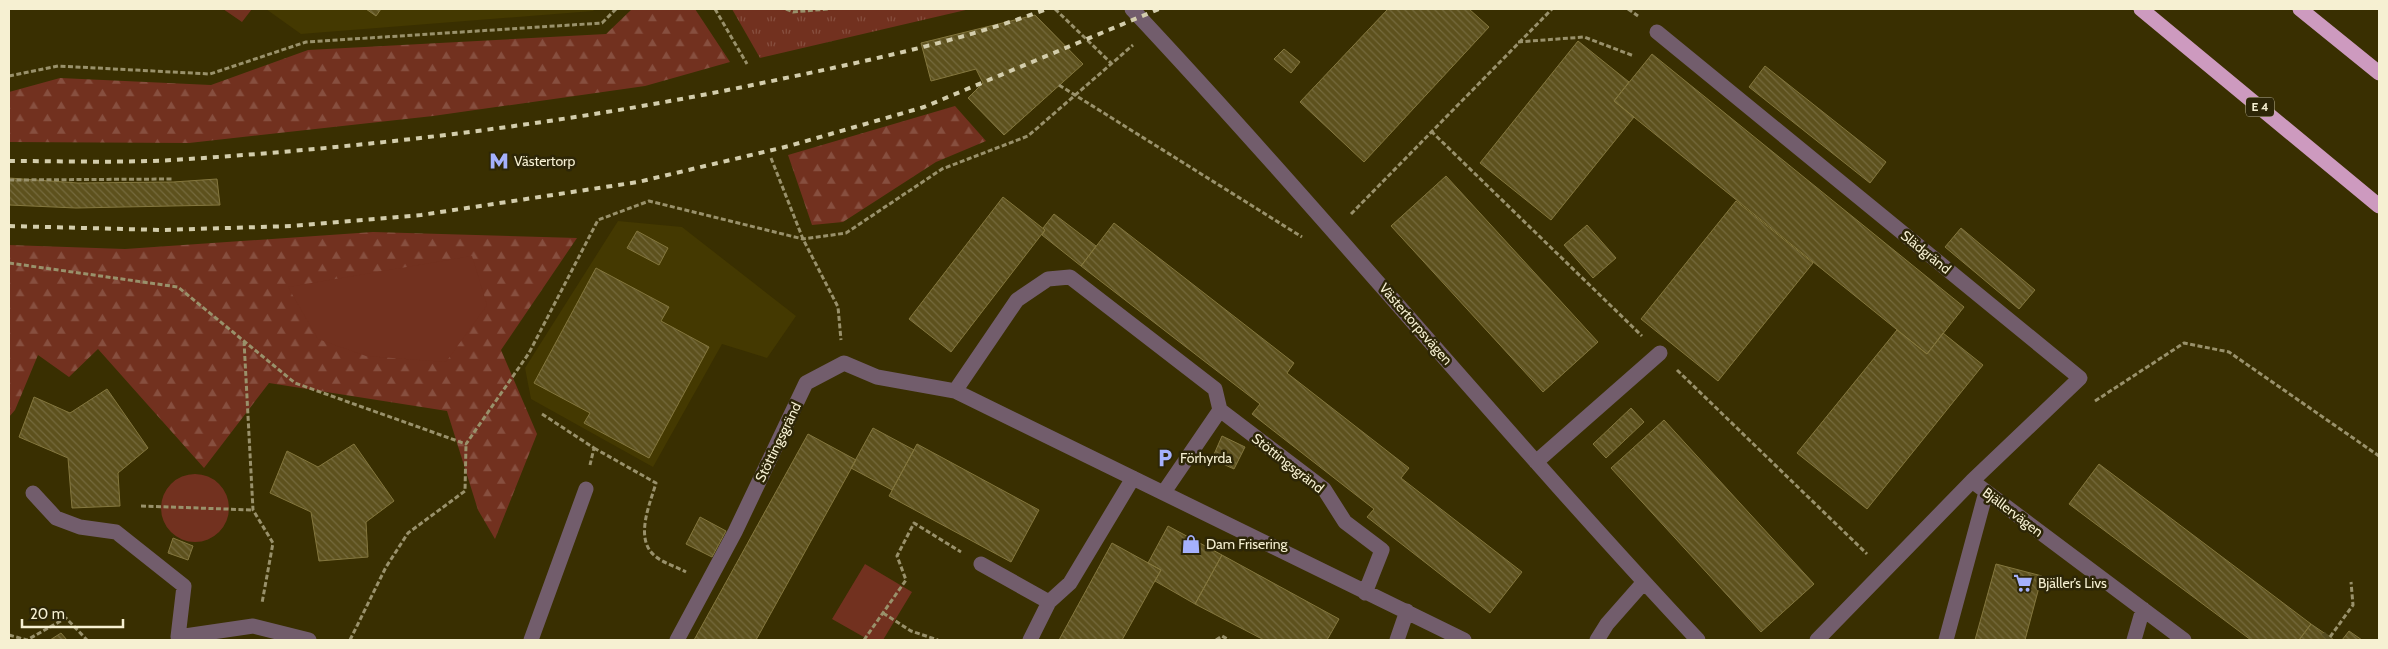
<svg xmlns="http://www.w3.org/2000/svg" width="2388" height="649" viewBox="0 0 2388 649" font-family="Cabin,sans-serif">
	<style>
		.built { fill: #443901 }
		.grass { fill: url(#grass-tufts) }
		.forest { fill: url(#forest-firs) }
		.park { fill: #72311f }
		.building { fill: url(#building-back-hatch); stroke: #84773e }
		.lines { fill: none; stroke-linecap: round; stroke-linejoin: round }
		.minor-tunnel { stroke: #554c20; stroke-width: 15; stroke-dasharray: 15 8; stroke-linecap: butt }
		.path { stroke: #99916b; stroke-width: 3; stroke-dasharray: 5 2.5; stroke-linecap: butt }
		.minor { stroke: #725d6c; stroke-width: 15 }
		.highway { stroke: #cd9abf; stroke-width: 15 }
		.rail { stroke: #d3cdac; stroke-width: 4; stroke-dasharray: 6 6; stroke-linecap: butt }
		.labels { text-anchor: middle; stroke-width: 5; stroke-linejoin: round; paint-order: stroke }
		.shield { fill: #2d2607; stroke: #bab395; stroke-width: 1 }
		.shield-label { font-size: 12px; font-weight: bold; fill: #f6f0d2 }
		.poi-label { font-size: 14px; fill: #f6f0d2; stroke: #2d2607; text-anchor: start }
		.street-label { font-size: 14px; fill: #f6f0d2; stroke: #2d2607 }
	</style>
	<defs>
		<pattern id="grass-tufts" width="24" height="20" patternUnits="userSpaceOnUse" patternTransform="scale(1.25)"><rect width="24" height="20" fill="#72311f"/><path d="M3 7l-1-3M5 7V3M7 7l1-3M15 17l-1-3M17 17v-4M19 17l1-3" fill="none" stroke="#874f3f"/></pattern>
		<pattern id="forest-firs" width="22" height="20" patternUnits="userSpaceOnUse" patternTransform="scale(1.25)"><rect width="22" height="20" fill="#72311f"/><path d="M5 1l3.5 6h-7zM16 11l3.5 6h-7z" fill="#874f3f"/></pattern>
		<pattern id="building-back-hatch" width="6" height="6" patternUnits="userSpaceOnUse" patternTransform="scale(1.25)"><rect width="6" height="6" fill="#5d511d"/><path d="M-1 5l2 2M0 0l6 6M5-1l2 2" fill="none" stroke="#756a3d"/></pattern>
	</defs>
	<rect width="100%" height="100%" fill="#392f01"/>
	<path class="built" d="M266,9h329l-2,2 -292,23z
		M618,221l64,6 114,89 -29,42 -45,-14 -69,123 -122,-68 -6,-31z"/>
	<path class="grass" d="M732,9h238l-210,49z"/>
	<path class="forest" d="M632,9h63l35,53 -85,24 -212,30 -244,27 -180,-1v-50l51,-14 151,7 97,-35 298,-16z
		M955,106l31,35 -50,21 -93,60 -31,3 -24,-70z
		M373,232l204,6 -76,112 36,84 -42,105 -17,-29 -31,-99 -178,-28 -65,85 -106,-119 -29,28 -31,-22 -23,55 -6,7v-172l116,4z"/>
	<path class="park" d="M223,9h29l-10,13z
		M472,256l15,49 -41,57 -80,-6 -48,-17 -30,-52z
		M161 508a34 34 0 1 1 68 0a34 34 0 1 1-68 0Z
		M865,564l47,28 -29,48h-14l-37,-21z"/>
	<path class="building" d="M366,9h15l-5,7z
		M1388,9h81l20,18 -125,135 -64,-60z
		M1035,15l48,49 -79,71 -36,-37 15,-15 -7,-14 -45,12 -10,-38z
		M1578,41l51,41 -15,19 20,16 -83,103 -71,-57z
		M1284,49l16,13 -9,11 -17,-14z
		M1652,54l312,253 -37,47 -313,-253z
		M1765,66l121,96 -16,21 -121,-96z
		M1446,176l152,166 -55,50 -152,-166z
		M9,178l69,5 95,-1 44,-3 3,26 -144,3 -67,-3z
		M1003,197l42,33 -94,122 -42,-33z
		M1736,201l77,62 -95,118 -77,-62z
		M1054,214l42,32 -15,20 -39,-31 3,-5 -2,-2z
		M1114,223l180,140 -7,10 122,95 -8,10 121,94 -32,41 -123,-96 7,-8 -122,-95 8,-10 -179,-138z
		M1587,225l29,33 -23,20 -29,-33z
		M1961,228l74,62 -16,19 -74,-62z
		M637,231l31,17 -9,17 -32,-17z
		M596,268l73,39 -8,14 48,26 -60,111 -65,-35 6,-10 -56,-30z
		M1897,330l30,24 16,-21 40,32 -116,144 -70,-56z
		M107,389l41,59 -30,25 2,33 -48,2 -4,-50 -49,-21 15,-40 36,16z
		M1631,408l13,14 -38,36 -13,-14z
		M1664,420l150,164 -53,48 -150,-164z
		M873,428l41,22 -22,40 -41,-22z
		M808,434l48,26 -100,180h-62z
		M1222,436l23,11 -11,22 -22,-10z
		M354,444l40,57 -28,21 2,35 -49,4 -8,-49 -41,-19 17,-42 31,16z
		M917,444l122,66 -28,52 -122,-66z
		M2099,464l212,160 -12,16h-48l-182,-136z
		M700,517l26,14 -14,26 -26,-13z
		M1168,526l54,29 -27,49 -40,-23 6,-11 -13,-7z
		M173,538l20,8 -5,14 -20,-7z
		M1112,543l49,27 -39,70h-63z
		M1222,555l117,64 -12,21h-63l-69,-36z
		M1996,564l46,12 -17,64h-50z
		M2311,624l19,13 4,3h-35z
		M2349,631l13,9h-20z
		M61,633l6,7h-17z"/>
	<g class="lines">
		<path class="minor-tunnel" d="M2327,640l3,-3"/>
		<path class="path" d="M715,9l32,55
			M786,9l7,3 35,-3
			M1055,9l56,54
			M1628,9l10,7
			M1518,42l66,-5 50,19
			M9,76l49,-10 152,8 96,-32 296,-19 14,-14
			M1059,85l243,152
			M1431,131l211,205
			M771,158l32,81 35,68 3,33
			M9,180l163,-1
			M1351,214l201,-205
			M9,263l169,24 117,96 171,61 63,-91 69,-133 51,-19 154,38 43,-6 96,-64 86,-33 105,-91
			M244,341l9,169 20,33 -11,60
			M1677,370l190,184
			M2095,401l89,-58 45,9 150,104
			M542,414l52,34 -4,17
			M594,448l62,35c-6,21 -22,56 -1,73 8,7 22,11 31,16
			M141,506l112,4
			M883,613l28,18 27,9
			M9,635l18,5 39,-22 21,22
			M2330,637l23,-32 -2,-23
			M350,640l36,-73 22,-34 57,-42 1,-47
			M864,640l42,-60 -9,-24 17,-33 47,29
			M1216,640l6,-4 7,4"/>
		<path class="minor" d="M1132,9c193,206 373,425 566,631
			M1657,32l423,346 -108,103 -155,159
			M955,391l62,-91 31,-21 22,-2 145,112 5,21 -56,82
			M1220,410l104,79 21,33 37,28 -17,43
			M1536,462l124,-109
			M1972,481l212,159
			M33,493l23,25 24,9 36,5 68,54 -6,51 75,-11 56,14
			M981,564l68,38
			M531,640l55,-151
			M677,640l58,-108 71,-149 38,-20 33,14 78,14 509,249
			M1030,640l19,-38 21,-19 63,-105
			M1397,640l10,-29
			M1597,640l10,-16 37,-42
			M1946,640l40,-148
			M2134,640l9,-31"/>
		<path class="highway" d="M2141,9l238,197
			M2300,9l79,64"/>
		<path class="rail" d="M9,161c54,0 110,2 164,-1 204,-13 409,-38 608,-81 90,-19 180,-38 266,-70
			M9,226l153,4 130,-4 129,-11 217,-33 151,-36 135,-39 235,-98"/>
	</g>
	<defs>
		<g id="metro-bare" transform="scale(1.5)"><path d="M-5.5 5V-5H-3L0 0L3-5H5.5V5H3V-.5L0 4L-3-.5V5Z" fill="#a5b1fc" stroke="#2d2607" stroke-width="2.5" paint-order="stroke"/></g>
		<g id="parking-bare" transform="scale(1.5)"><path d="M-3.5-5.5H1a3.5 3.5 0 0 1 0 7H-1V5.5H-3.5ZM-1-3.4V-.6H.8a1.4 1.4 0 0 0 0-2.8Z" fill="#a5b1fc" stroke="#2d2607" stroke-width="2.5" paint-order="stroke"/></g>
		<g id="shop-bare" transform="scale(1.5)"><path d="M-5-2.5h2.3a2.7 3.5 0 0 1 5.4 0H5L5.5 6h-11ZM-1.5-2.5h3a1.5 2.3 0 0 0-3 0Z" fill="#a5b1fc" stroke="#2d2607" stroke-width="2.5" paint-order="stroke"/></g>
		<g id="supermarket-bare" transform="scale(1.5)"><path d="M-6-5.5h2.5l.6 2H6L4.5 2H-2.5L-4.4-4H-6ZM-1.5 3.2a1.3 1.3 0 1 0 .1 0ZM3 3.2a1.3 1.3 0 1 0 .1 0Z" fill="#a5b1fc" stroke="#2d2607" stroke-width="2.5" paint-order="stroke"/></g>
	</defs>
	<g fill-rule="evenodd">
		<use href="#metro-bare" x="499" y="161"/>
		<use href="#parking-bare" x="1165" y="458"/>
		<use href="#shop-bare" x="1191" y="544"/>
		<use href="#supermarket-bare" x="2023" y="583"/>
	</g>
	<g class="labels">
		<rect class="shield" x="2246" y="97.5" width="28" height="19" rx="4"/>
		<g class="shield-label">
			<text x="2260" y="111">E 4</text>
		</g>
		<g class="poi-label">
			<text x="514" y="166">Västertorp</text>
			<text x="1180" y="463">Förhyrda</text>
			<text x="1206" y="549">Dam Frisering</text>
			<text x="2038" y="588">Bjäller’s Livs</text>
		</g>
		<g class="street-label">
			<text transform="translate(1926 252) rotate(39)" y="5">Slädgränd</text>
			<text transform="translate(1416 324) rotate(49)" y="5">Västertorpsvägen</text>
			<text transform="translate(778 442) rotate(-64)" y="5">Stöttingsgränd</text>
			<text transform="translate(1288 463) rotate(38)" y="5">Stöttingsgränd</text>
			<text transform="translate(2013 512) rotate(37)" y="5">Bjällervägen</text>
		</g>
	</g>
	<rect width="2388" height="649" fill="none" stroke="#f6f0d2" stroke-width="20"/>
	<path d="M22 619v8h101v-8" fill="none" stroke="#f6f0d2" stroke-width="2.5"/>
	<text x="30" y="619" font-size="15" fill="#f6f0d2" stroke="#2d2607" stroke-width="4" paint-order="stroke">20 m</text>
</svg>
